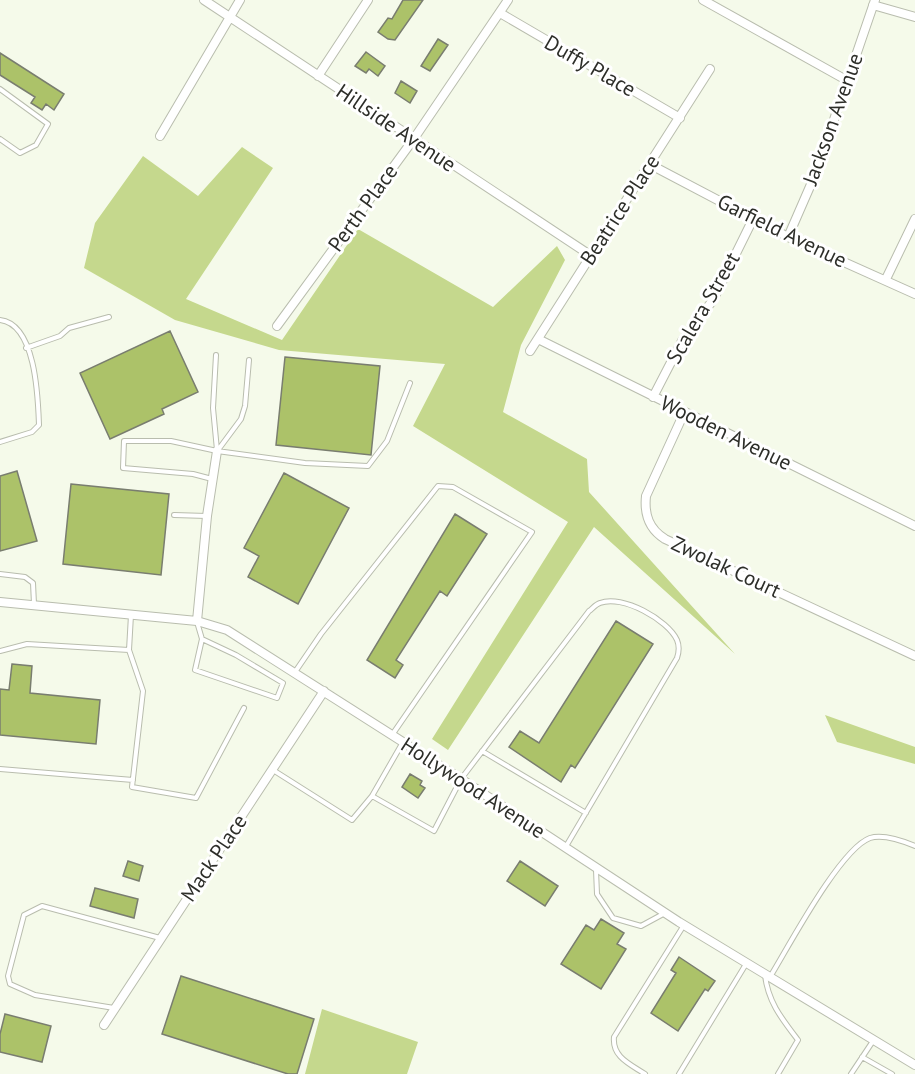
<svg xmlns="http://www.w3.org/2000/svg" width="915" height="1074" viewBox="0 0 915 1074" font-family="'PT Sans',sans-serif">
	<style>
		.green { fill: #c5d88d }
		.building { fill: #acc269; stroke: #797d6f; stroke-width: 1.5 }
		.lines { fill: none; stroke-linecap: round; stroke-linejoin: round }
		.lane-casing { stroke: #b9bdae; stroke-width: 6 }
		.street-casing { stroke: #b9bdae; stroke-width: 10 }
		.lane { stroke: #fff; stroke-width: 4 }
		.street { stroke: #fff; stroke-width: 8 }
		.labels { text-anchor: middle; stroke-width: 6; stroke-linejoin: round; paint-order: stroke }
		.street-label { font-size: 21px; fill: #2d2e29; stroke: #fff }
	</style>
	<rect width="100%" height="100%" fill="#f5faea"/>
	<path class="green" d="M242,147l31,21 -87,131 96,41 76,-111 135,78 64,-61 8,14 -44,85 -18,67 84,47 2,33 146,162 -141,-127 -146,223 -16,-11 136,-217 -155,-96 32,-62 -166,-14 -104,-30 -91,-52 11,-45 48,-67 55,40z
		M825,715l90,32v17l-78,-22z
		M322,1009l96,33 -11,32h-102z"/>
	<path class="building" d="M403,0h20l-28,40 -7,-1 -10,-7 10,-14 4,1z
		M438,39l10,6 -18,26 -9,-5z
		M366,52l19,14 -7,10 -9,-7 -3,4 -11,-7z
		M0,53l64,41 -10,16 -8,-6 -4,6 -11,-7 4,-6 -35,-22z
		M401,81l16,10 -7,12 -15,-10z
		M170,331l28,61 -36,17 2,5 -54,25 -30,-66z
		M285,357l95,9 -9,89 -95,-10z
		M17,471l20,70 -37,10v-75z
		M284,473l65,35 -51,96 -50,-27 11,-21 -15,-8z
		M71,484l98,10 -8,81 -98,-11z
		M455,514l32,20 -40,62 -7,-5 -44,69 7,5 -8,13 -28,-18z
		M616,621l37,23 -78,124 -4,-3 -10,17 -52,-35 11,-16 19,12z
		M12,664l20,2 -2,27 70,7 -4,44 -96,-9v-46l9,1z
		M410,774l12,7 -2,4 5,3 -7,10 -16,-11z
		M128,861l15,5 -4,15 -16,-5z
		M520,861l38,25 -13,20 -38,-25z
		M95,888l43,11 -4,19 -44,-12z
		M601,919l23,14 -7,11 9,5 -25,40 -40,-25 25,-39 8,5z
		M679,957l36,24 -7,10 -3,-2 -27,42 -27,-18 25,-40 -5,-3z
		M181,976l133,43 -17,55h-9l-126,-40z
		M5,1014l46,12 -9,36 -42,-10v-18z"/>
	<g class="lines">
		<g class="lane-casing">
			<path id="lane" d="M0,89l48,35 -12,21 -16,8 -20,-14
				M0,320c36,4 38,78 39,105l-7,7 -32,10
				M26,348l34,-12 9,-8 40,-11
				M216,355l-3,53 4,42
				M218,450l23,-31 4,-13 4,-46
				M212,479l-19,-5 -70,-6 1,-27h47l46,10 88,12 63,3 19,-25 23,-58
				M174,515l33,1
				M0,574l25,3 8,6 1,21
				M131,615l-2,35 14,41 -11,96 64,11 48,-90
				M197,622l5,17 -7,31 82,28 6,-15 -47,-28 -34,-16
				M0,651l27,-7 102,6
				M295,672l26,-38 117,-148 15,1 79,45 -140,203
				M482,751l104,62
				M0,769l133,11
				M273,770l79,50 20,-24 31,-54
				M372,796l62,35 27,-52 128,-168c3,-2 7,-7 11,-8 22,-9 68,17 77,37 3,7 2,12 0,18l-112,190
				M596,870l1,24 16,24 28,8 24,-13
				M765,975c3,27 17,44 33,65l-20,34
				M770,977c19,-31 70,-128 100,-139 13,-4 33,3 45,8
				M114,1008l-79,-13 -25,-11 -2,-8 16,-61 18,-9 118,32
				M862,1057l30,17
				M645,1074c-15,-10 -33,-17 -31,-37l70,-112
				M679,1074l67,-110
				M851,1074l22,-33"/>
		</g>
		<g class="street-casing">
			<path id="street" d="M204,0l386,255
				M703,0l145,81
				M873,5l42,12
				M500,13l180,105
				M318,76l50,-76
				M160,136l80,-136
				M651,165l137,72 127,57
				M788,237l27,-62 60,-175
				M886,279l29,-60
				M277,326l136,-186 95,-140
				M538,339l377,187
				M530,351l180,-282
				M653,397l29,-56 31,-41 40,-81
				M684,413l-38,83c-2,19 3,33 19,43l250,117
				M0,602l197,19 30,9 234,149 218,143 236,143
				M197,621l10,-105 10,-65
				M104,1025l220,-334"/>
		</g>
		<use href="#lane" class="lane"/>
		<use href="#street" class="street"/>
	</g>
	<g class="labels">
		<g class="street-label">
			<text transform="translate(590 66) rotate(30)" y="7">Duffy Place</text>
			<text transform="translate(833 119) rotate(-70)" y="7">Jackson Avenue</text>
			<text transform="translate(396 128) rotate(34)" y="7">Hillside Avenue</text>
			<text transform="translate(363 208) rotate(-54)" y="7">Perth Place</text>
			<text transform="translate(620 210) rotate(-57)" y="7">Beatrice Place</text>
			<text transform="translate(782 231) rotate(26)" y="7">Garfield Avenue</text>
			<text transform="translate(703 308) rotate(-60)" y="7">Scalera Street</text>
			<text transform="translate(726 433) rotate(26)" y="7">Wooden Avenue</text>
			<text transform="translate(726 567) rotate(25)" y="7">Zwolak Court</text>
			<text transform="translate(473 788) rotate(33)" y="7">Hollywood Avenue</text>
			<text transform="translate(214 858) rotate(-56)" y="7">Mack Place</text>
		</g>
	</g>
</svg>
